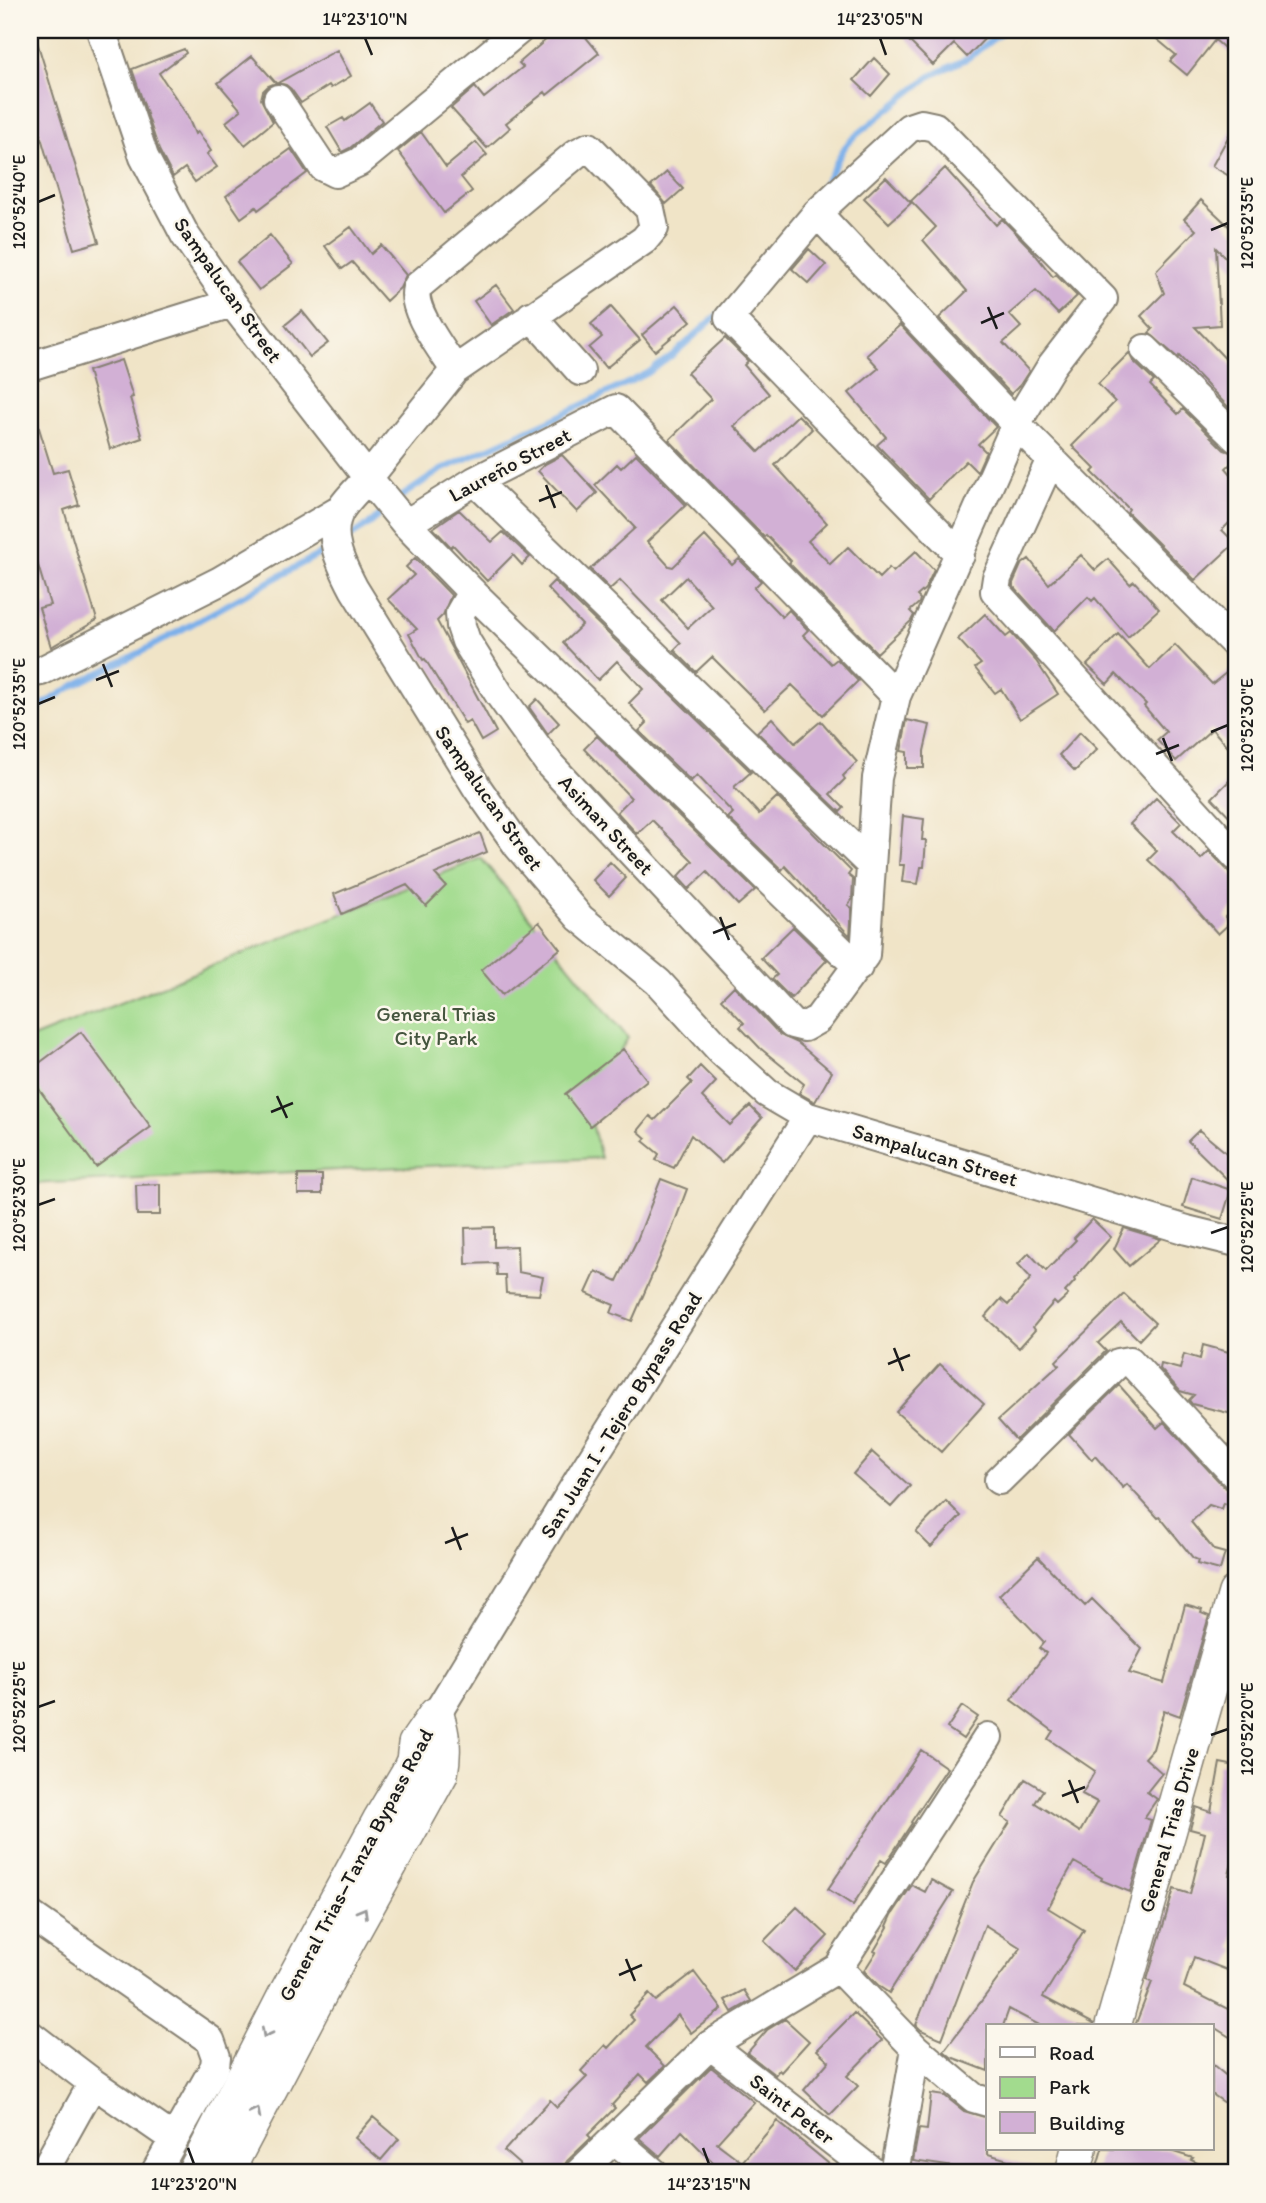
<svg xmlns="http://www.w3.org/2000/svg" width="1266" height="2203" viewBox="0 0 1266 2203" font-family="Itim,sans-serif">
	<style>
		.green { fill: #a2db8e; stroke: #5f7c55; stroke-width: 2 }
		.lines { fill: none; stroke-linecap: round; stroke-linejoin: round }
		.stream { stroke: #7db0ea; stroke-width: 6 }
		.building { fill: #d2b0d5; fill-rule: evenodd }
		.minor-casing { stroke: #868072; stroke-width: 32 }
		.major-casing { stroke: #868072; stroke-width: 38 }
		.minor { stroke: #fff; stroke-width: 28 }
		.major { stroke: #fff; stroke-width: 35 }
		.oneway { stroke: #999 }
		.ticks { fill: none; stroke: #1c1c1c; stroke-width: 2.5 }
		.labels { text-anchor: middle; stroke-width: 5; stroke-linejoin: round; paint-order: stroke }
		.street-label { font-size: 21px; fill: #1c1c1c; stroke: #fbf7ec }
		.park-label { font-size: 21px; fill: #44553e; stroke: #fbf7ec }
		.neatline { fill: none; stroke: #1c1c1c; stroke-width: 2.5 }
		.ticks-label { font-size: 18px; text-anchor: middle; fill: #1c1c1c }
	</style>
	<rect width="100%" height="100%" fill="#fbf7ec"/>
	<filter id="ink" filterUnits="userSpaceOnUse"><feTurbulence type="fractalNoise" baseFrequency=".0143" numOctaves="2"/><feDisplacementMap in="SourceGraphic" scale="14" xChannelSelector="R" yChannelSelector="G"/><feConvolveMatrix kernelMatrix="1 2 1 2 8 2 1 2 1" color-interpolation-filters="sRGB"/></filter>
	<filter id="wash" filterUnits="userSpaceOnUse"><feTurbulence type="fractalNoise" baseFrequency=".00686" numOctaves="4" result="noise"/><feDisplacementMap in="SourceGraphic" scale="28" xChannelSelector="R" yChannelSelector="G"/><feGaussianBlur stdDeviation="1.57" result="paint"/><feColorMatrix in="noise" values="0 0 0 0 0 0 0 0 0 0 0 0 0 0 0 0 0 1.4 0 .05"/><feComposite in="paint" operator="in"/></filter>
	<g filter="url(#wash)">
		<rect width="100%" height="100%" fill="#f0e4c7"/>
		<path class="green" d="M481,858l147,180 -41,66 14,54 -571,26v-145z"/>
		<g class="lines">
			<path class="stream" d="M818,195l28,-50 8,-8 75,-60 39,-19 37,-28
				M396,500l45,-30 112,-51 95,-46 26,-19 48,-43
				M345,540l26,-17 13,-12
				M30,707l7,1 38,-23 66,-33 186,-102"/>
		</g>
		<g id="blocks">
			<path class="building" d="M541,30h39l19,23 -52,42 -2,-3 -39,31 4,5 -23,20 -36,-40 24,-21 9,11 39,-31 -4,-4 29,-25z
				M898,30h95l-26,27 -13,-13 -21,21z
				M1146,30h90v28l-21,-18 -28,35 -17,-14 6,-6z
				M34,32l65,210 -25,7 -44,-149v-67z
				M184,49l2,4 -27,20 28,42 8,19 3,-2 13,19 -4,3 10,13 -22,15 -10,-14 -12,9 -14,-27 -27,-81z
				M337,50l14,26 -20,12 -2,-3 -28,18 -10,-14 -5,-4 -8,-2z
				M252,56l24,27 -8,3 -5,5 -2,8 12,23 -28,23 -19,-23 15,-12 -23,-27z
				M874,58l16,16 -19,22 -17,-16z
				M370,103l12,18 -32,27 -8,4 -15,-25 16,-9 2,3z
				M1236,123v57l-24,-14z
				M421,132l25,35 30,-25 11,13 -26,22 11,14 -28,22 -46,-62z
				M291,149l16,24 -49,37 -2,-3 -15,11 -15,-22z
				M945,168l51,57 6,-6 29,30 22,28 3,-2 21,21 -19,18 -22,-23 -27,23 12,13 -18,16 26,28 -9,14 -9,9 -72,-76 28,-27 -44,-51 13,-13 -25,-26z
				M667,172l16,17 -17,15 -15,-18z
				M886,177l25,26 -22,20 -25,-25z
				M1201,200l35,33v35l-20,-20 4,77 -25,2 41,43v45l-57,-59 -1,2 -29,-25 4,-4 -12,-13 23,-23 -8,-22 40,-41 -12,-11z
				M351,227l20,27 10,-9 25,30 -6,13 -14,13 -34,-39 -10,7 -17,-23z
				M270,235l23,29 -34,26 -22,-28z
				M809,249l17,16 -17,19 -17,-15z
				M496,285l18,24 -23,16 -17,-24z
				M677,305l14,16 -36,30 -13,-16z
				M611,307l29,33 -34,28 -17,-20 13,-11 -11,-13z
				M302,311l26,32 -18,14 -25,-32z
				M900,325l96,102 -18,17 8,8 -9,20 -11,-11 -37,38 -52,-54 9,-8 -37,-44 30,-25 -12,-13z
				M725,338l23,23 -4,4 25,29 -35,32 25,26 39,-37 14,14 -37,36 52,58 -19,18 22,23 18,-17 31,31 10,-10 4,4 23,-21 18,19 -9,19 -8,7 3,3 -1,4 -9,8 4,4 -3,6 -34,32 -88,-90 2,-2 -25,-26 -2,2 -95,-97 42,-41 -24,-26z
				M1129,353l4,8 21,20 -4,4 28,29 5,-5 41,41 12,4v5l-10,9 10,12v36l-14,14 13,13 -40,37 -68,-68 2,-3 -37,-37 3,-3 -23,-23 43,-44 -17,-18z
				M121,360l12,37 -3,1 12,40 -32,11 -22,-78z
				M30,412h4l19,61 15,-4 11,36 -15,5 33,110 -46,27 -12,-39 11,-3 -20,-66z
				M636,454l50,51 -39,37 22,24 4,1 32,-31 27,29 7,-6 22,22 -7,7 28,29 7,-7 19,20 -5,5 28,29 6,-5 21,22 -35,34 -31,-30 -27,25 -53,-53 -16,15 -22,-22 7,-7 -61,-63 -10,9 -20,-20 45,-41 -40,-43 22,-21 4,4zM686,577l26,29 -24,22 -26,-28z
				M562,455l35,38 -20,19 -39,-41 7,-7z
				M459,510l33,32 11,-10 27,25 -8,8 -9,-10 -26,26 -34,-36 -2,2 -18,-19z
				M1081,555l14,15 13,-11 22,25 4,-3 25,28 -31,28 -33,-39 -3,3 -4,-4 -34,34 -41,-45v-3l8,-18 8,-6 20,25z
				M415,558l36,37 -8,20 -6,6 59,111 -15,9 -11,-20 -5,3 -40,-65 -2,1 -14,-26 8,-5 -29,-30 26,-24 -8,-8z
				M554,581l197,191 -17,15 25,27 18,-17 74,74 -3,4 5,4 -1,21 -4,5 4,3 -2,28 -65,-70 -3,4 -54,-52 5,-5 -36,-38 -6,6 -52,-50 8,-8 -18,-20 14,-14 -26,-28 -19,19 -35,-37 19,-18 -35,-37z
				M985,614l21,23 5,-4 25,28 22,33 -38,25 -19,-30 -6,4 -20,-25 6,-4 -23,-25z
				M1118,634l32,35 25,-24 37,39 24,-19v91l-24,-27 -36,32 -19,-21 9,-8 -22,-26 2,-2 -30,-30 -9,10 -20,-19z
				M537,699l22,24 -11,11 -19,-27z
				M772,718l23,25 26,-22 36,41 -14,14 2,3 -15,15 14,14 -4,4 -83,-80z
				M907,720l23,5 -6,26v17h-17v-16l-6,-1z
				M1080,732l17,17 -22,22 -16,-16z
				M597,736l158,154 -17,15 -31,-33 -18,17 -11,-12 15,-16 -41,-41 -15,14 -20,-22 14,-14 -47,-49z
				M1236,774v49l-24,-25z
				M1156,798l25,25 -8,8 28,28 8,-8 27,28v26l-11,12 5,6 -12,11 -45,-51 -25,-23 9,-9 -27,-27z
				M903,816l21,3 -2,21h4l-2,27h-3l-3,17 -16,-2 2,-17h-5z
				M480,833l7,19 -52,22 11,12 -20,20 -19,-21 -65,29 -8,-20z
				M610,862l16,16 -17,18 -16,-16z
				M539,922l21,27 -58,46 -21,-25z
				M793,927l34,33 -36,38 -19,-19 5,-4 -16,-17z
				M734,986l46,49 18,8 34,29 -17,30 -16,-9 5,-9 -44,-36 -20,-21 4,-4 -23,-24z
				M81,1032l70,95 -55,40 -66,-90v-7z
				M623,1049l24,31 -57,46 -25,-32z
				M700,1066l16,16 -14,15 28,28 20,-19 12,12 -40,45 -31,-28 -17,33 -18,-8 3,-6 -16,-13 3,-3 -8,-7 12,-15 5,4 37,-37 -4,-4z
				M1199,1130l37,31v27l-48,-47z
				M298,1175h24v19h-24z
				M1192,1177l39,13 -9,29 -39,-12z
				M661,1179l26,10 -16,43 -39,89 -21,-8 3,-8 -28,-12 10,-22 21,10 20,-41z
				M160,1184v31h-23l-1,-30z
				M1092,1219l19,18 -37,42 1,2 -10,11 3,3 -11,10 -3,-3 -8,9 -13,16 2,3 -16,18 -34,-31 16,-18 7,6 23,-27 -13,-14 11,-11 17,18 30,-31 -2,-2z
				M494,1227v20l23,-1 1,26 25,5 -4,18 -33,-2 -1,-18h-8l-1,-12 -30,1 -1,-36z
				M1124,1228l37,11 -32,27 -15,-17z
				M1124,1294l31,29 -16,17 -18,-18 -23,21 8,8 -90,89 -18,-20 61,-55 -3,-4z
				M1203,1345l33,9v61l-44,-11 -3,-4 5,-5 -14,-4 -20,-22 1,-5 19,5 4,-15 16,5z
				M940,1364l44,40 -43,48 -45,-40z
				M1119,1385l38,43 7,-6 60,65 12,5v16l-13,-5 -2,6 -12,-4 -18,17 23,28 11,3 -5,17 -23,-6 1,-4 -5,-2 -33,-41 -2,1 -31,-34 -4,4 -28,-32 -3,4 -23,-26z
				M872,1452l38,34 -19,21 -38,-33z
				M946,1501l15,15 -30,31 -15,-15z
				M1038,1557l47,49 7,-7 50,50 -13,24 35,10 21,-78 17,5 -1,3 8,3 -29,100 -16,-6 -11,39 -8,9 17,15 -15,19 10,7 -13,19 7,2 -21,72 -29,-12 1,-2 -28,-16 -26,46 36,22 -41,67 51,27 -1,2h-52l-32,-17 -6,17h-15v45l-37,-14 -7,-6 77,-103 -36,-23 -43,114 -21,-9 -5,-5 57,-143 37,-60 -8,-5 23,-38 18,11 -8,13 45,29 17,-30 -15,-8 13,-23 -47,-32 5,-8 -42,-31 35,-47 -7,-5 5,-6 -45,-47z
				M962,1706l16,11 -15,22 -16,-11z
				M921,1750l26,18 -36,54 1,1 -26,40 -5,-3 -28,45 -25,-16z
				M1220,1763l16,3v81l-7,28 7,2v46l-5,24 5,3 -9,20 -33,-13 -10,30 52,26v28l-24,-15h-77l17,-44 -5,-2 27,-91 16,5 15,-61 -15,-4 6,-22 15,5z
				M931,1880l22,12 -64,101 -9,-6 -16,-16 12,-19 -2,-1 14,-24 -1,-1 5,-11 20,-30 13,7z
				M797,1907l31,29 -33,35 -31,-30z
				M694,1972l28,37 -31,24 -13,-18 -32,32 19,19 -17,16 -8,-8 -28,31 3,3 -27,27 3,3 -24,23 -7,12h-31l-25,-22 46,-51 7,7 30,-30 -6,-6 24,-26 3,3 26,-28 -5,-5 20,-21 7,7z
				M744,1990l7,11 -19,11 -7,-12z
				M854,2013l28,27 -35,36 11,10 -28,29 -26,-25 25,-29 -12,-11z
				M785,2019l24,22 -28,31 -2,-2 -4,5 -28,-22 20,-23z
				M1212,2064l24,20v6l-8,15 -16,-11z
				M711,2067l43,35 -37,41 25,19 35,-41 52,43 -7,9h-116l8,-10 -32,-32 -22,25 -21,-18z
				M931,2094l14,2 19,15 24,7v36l51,15 -1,4h-43l-82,-12 6,-32 8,1z
				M373,2117l26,22 -18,21 -26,-22z
				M1102,2149h62l29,9 -2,2 27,13h-123z"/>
		</g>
	</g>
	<g filter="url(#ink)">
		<use href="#blocks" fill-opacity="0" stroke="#868072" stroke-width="2"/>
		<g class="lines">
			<g class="minor-casing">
				<path id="minor" d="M101,30l43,127 41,78 47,68 136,175c-9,10 -20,20 -27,31 -16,25 1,57 13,80l124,200 40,57 62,72 78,64 64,70 45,41 41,24 379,113 49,12
					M278,99l45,68 12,6 24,-11 160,-132
					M817,213l199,211 220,221
					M531,316l49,55
					M1145,349l91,89
					M30,366l202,-63
					M455,370c-12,-19 -48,-65 -37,-84l159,-133 12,-6 61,62 4,19 -10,12 -189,130 -87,108 38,46 66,68 386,375
					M1051,459l-54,119 -2,13 241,265
					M475,481l396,384
					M406,524l69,-43 141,-72 280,287
					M472,592l-12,21 1,13 5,15 33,53 51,71 242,259 12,3 14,-8 47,-64 12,-177 19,-82 120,-272 36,-59 51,-66 -168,-172 -14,-3 -12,4 -92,85 -88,105 231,237
					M30,673l11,-2 179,-90 120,-71
					M999,1480l119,-117 12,-2 106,115
					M436,1715l148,-244 224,-354
					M30,1915l180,125 6,17 -1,9 -60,107
					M838,1968l78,81 58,49 14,4
					M30,2035l63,48 81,56
					M710,2045l164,128
					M614,2139l40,34
					M43,2173l50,-90
					M579,2173l131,-128 128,-77 150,-231
					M894,2173l22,-124"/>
			</g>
			<g class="major-casing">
				<path id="major" d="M1113,2026l123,-433
					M195,2173l93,-182 92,-170 28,-47 6,-13 2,-17 20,-29
					M225,2173l121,-230 94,-169c4,-22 3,-37 -4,-59
					M1073,2173l6,-24"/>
			</g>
			<use href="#minor" class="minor"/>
			<use href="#major" class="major"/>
		</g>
		<defs><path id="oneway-chevron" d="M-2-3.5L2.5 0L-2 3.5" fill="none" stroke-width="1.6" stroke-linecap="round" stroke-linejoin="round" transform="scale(1.75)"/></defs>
		<g class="oneway">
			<use href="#oneway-chevron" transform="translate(363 1912) rotate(-60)"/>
			<use href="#oneway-chevron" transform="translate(266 2033) rotate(118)"/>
			<use href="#oneway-chevron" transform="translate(256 2112) rotate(-63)"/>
		</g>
	</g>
	<path class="ticks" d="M365,38l7,17M880,38l6,17M38,202l17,-7M1211,230l17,-7M988,307l9,22M981,323l23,-10M546,485l9,23M539,501l23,-9M103,664l9,23M96,680l23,-9M38,704l17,-7M1211,732l17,-7M1163,738l9,23M1156,754l23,-9M720,917l9,23M713,933l23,-9M277,1096l10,22M271,1112l22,-9M38,1205l17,-6M1211,1233l17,-6M894,1348l9,23M888,1364l22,-9M452,1527l9,23M445,1543l23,-9M38,1707l17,-6M1211,1735l17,-6M1069,1780l9,23M1062,1796l23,-9M626,1959l9,22M619,1975l23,-10M188,2148l6,16M703,2148l6,16"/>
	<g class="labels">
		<g class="street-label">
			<text transform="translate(228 290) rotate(55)" y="7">Sampalucan Street</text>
			<text transform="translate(510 465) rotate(-28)" y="7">Laureño Street</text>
			<text transform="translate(489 798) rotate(55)" y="7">Sampalucan Street</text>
			<text transform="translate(606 825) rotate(47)" y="7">Asiman Street</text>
			<text transform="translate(935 1155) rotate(17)" y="7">Sampalucan Street</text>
			<text transform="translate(621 1415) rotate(-58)" y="7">San Juan I - Tejero Bypass Road</text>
			<text transform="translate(1169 1830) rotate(-74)" y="7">General Trias Drive</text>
			<text transform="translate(356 1865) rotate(-62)" y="7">General Trias–Tanza Bypass Road</text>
			<text transform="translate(792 2109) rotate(38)" y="7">Saint Peter</text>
		</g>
		<g class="park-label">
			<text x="436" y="1021">General Trias<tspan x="436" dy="24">City Park</tspan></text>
		</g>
	</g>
	<rect width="1266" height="2203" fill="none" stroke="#fbf7ec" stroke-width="77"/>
	<rect x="986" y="2024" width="228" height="126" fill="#fbf7ec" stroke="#a29f99" stroke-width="2"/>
	<rect x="1000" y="2047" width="35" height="10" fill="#ffffff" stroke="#a29f99" stroke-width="2"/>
	<text x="1049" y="2060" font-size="21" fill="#1c1c1c">Road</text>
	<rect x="1000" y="2077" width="35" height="21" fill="#a2db8e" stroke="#a29f99" stroke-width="2"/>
	<text x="1049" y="2094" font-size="21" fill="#1c1c1c">Park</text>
	<rect x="1000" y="2112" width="35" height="21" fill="#d2b0d5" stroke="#a29f99" stroke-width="2"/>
	<text x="1049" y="2130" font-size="21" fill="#1c1c1c">Building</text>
	<rect x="38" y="38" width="1190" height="2126" class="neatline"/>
	<g class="ticks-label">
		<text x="365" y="25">14°23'10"N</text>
		<text x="880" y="25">14°23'05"N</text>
		<text transform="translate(19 202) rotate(-90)" y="6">120°52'40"E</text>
		<text transform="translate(1247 223) rotate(-90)" y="6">120°52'35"E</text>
		<text transform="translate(19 704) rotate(-90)" y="6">120°52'35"E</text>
		<text transform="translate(1247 725) rotate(-90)" y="6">120°52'30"E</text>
		<text transform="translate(19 1205) rotate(-90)" y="6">120°52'30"E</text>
		<text transform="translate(1247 1227) rotate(-90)" y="6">120°52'25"E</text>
		<text transform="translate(19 1707) rotate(-90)" y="6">120°52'25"E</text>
		<text transform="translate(1247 1729) rotate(-90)" y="6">120°52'20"E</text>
		<text x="194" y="2190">14°23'20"N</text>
		<text x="709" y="2190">14°23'15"N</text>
	</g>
</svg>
